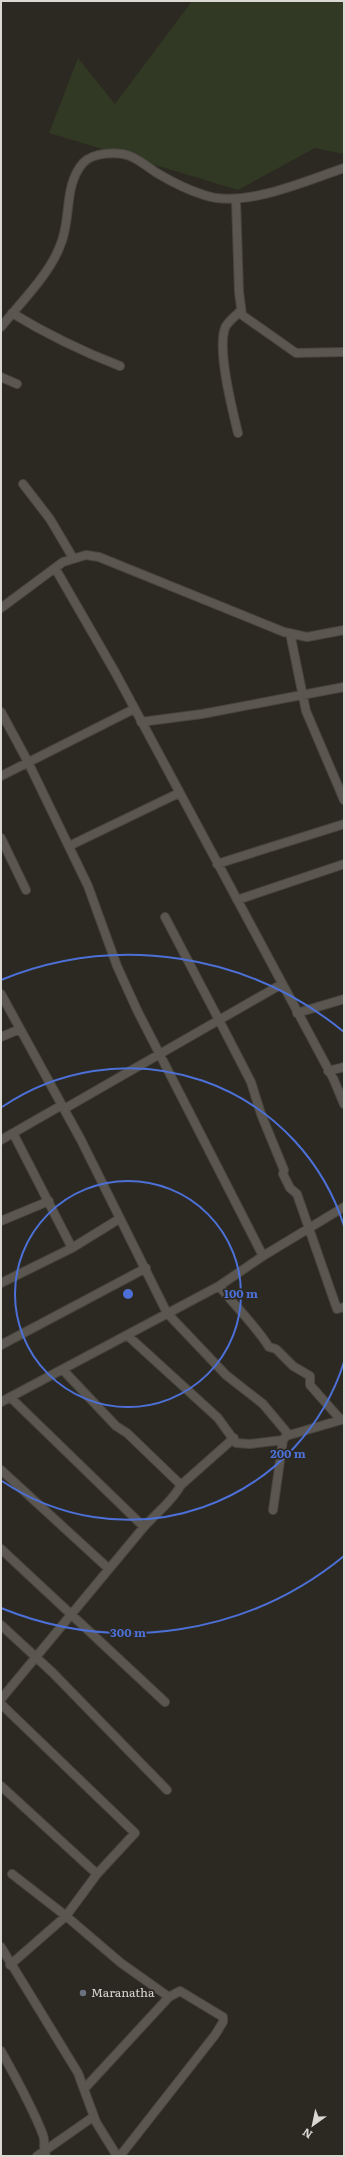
<svg xmlns="http://www.w3.org/2000/svg" width="345" height="2157" viewBox="0 0 345 2157" font-family="Literata,serif">
	<style>
		.green { fill: #313823 }
		.lines { fill: none; stroke-linecap: round; stroke-linejoin: round }
		.minor-casing { stroke: #48453f; stroke-width: 10 }
		.minor { stroke: #5b5750; stroke-width: 8 }
		.ring { fill: none; stroke: #4c70d7; stroke-width: 2 }
		.worship-dot { fill: #6b7280; stroke: #2c2922; stroke-width: 1.5 }
		.labels { text-anchor: middle; stroke-width: 3.5; stroke-linejoin: round; paint-order: stroke }
		.poi-label { font-size: 12px; fill: #dad8d3; stroke: #2c2922; text-anchor: start }
		.centre { fill: #4c70d7; stroke: #2c2922; stroke-width: 2 }
		.ring-label { font-size: 12px; text-anchor: middle; font-weight: bold; fill: #4c70d7; stroke: #2c2922; stroke-width: 3.5; stroke-linejoin: round; paint-order: stroke }
	</style>
	<rect width="100%" height="100%" fill="#2c2922"/>
	<path class="green" d="M192,1h152v153l-29,-6 -77,42 -189,-57 29,-75 37,46z"/>
	<g class="lines">
		<g class="minor-casing">
			<path id="minor" d="M236,200l3,92 3,23 54,38 48,-1
				M12,313c36,22 69,38 108,53
				M1,327c19,-24 48,-52 59,-81 12,-26 3,-60 23,-83 10,-11 36,-12 49,-6 9,4 17,11 25,16 15,9 31,17 47,22 39,14 101,-14 140,-27
				M1,377l16,7
				M238,433c-6,-24 -21,-83 -13,-105 2,-6 12,-13 16,-18
				M23,484l27,35 23,39
				M55,568l60,104 218,406 11,26
				M1,608l62,-46 23,-7 13,2 185,75 23,5 37,-7
				M290,633l16,78 38,89
				M1,712l27,50 60,124 29,80 20,44 126,246
				M141,722l61,-8 142,-27
				M1,776l133,-67
				M1,838l25,52
				M69,846l110,-53
				M217,864l127,-40
				M237,900l107,-36
				M282,984l-63,36 32,62 10,32 23,56 -1,4 7,14 7,6 40,115 7,-2
				M1,994l80,146 86,173 59,62 37,29 26,31
				M297,1013l47,-14
				M1,1037l19,-8
				M328,1071l16,-4
				M64,1109l155,-89 -54,-103
				M13,1133l59,115
				M1,1140l61,-35
				M1,1221l48,-20
				M1,1283l71,-35 47,-29
				M219,1286c16,20 37,40 50,61l7,2 17,17 17,10v9l31,35
				M127,1335l91,83 18,25 14,1 33,-4 3,-4 58,-17
				M1,1345l145,-77
				M63,1370l53,56 11,7 54,52
				M10,1397l134,130
				M1,1402l218,-116 44,-30 81,-49
				M1,1470l108,99
				M273,1510l10,-70
				M1,1549l164,153
				M1,1625l51,47 115,118
				M1,1699c48,-57 95,-114 142,-171 13,-15 29,-26 38,-43l53,-47
				M1,1704l134,129 -38,41 -31,42 -56,49
				M1,1786l96,88
				M12,1874l54,42 55,47 48,34
				M1,1947l77,126 18,49 21,34
				M1,2051c15,27 31,55 42,84 3,7 -1,14 3,21
				M85,2088l84,-91 11,-6 43,26v5l-8,13 -95,121
				M37,2156l56,-39"/>
		</g>
		<use href="#minor" class="minor"/>
	</g>
	<g class="ring">
		<circle cx="128" cy="1294" r="113"/>
		<path d="M344 1362A226 226 0 0 1 2 1481M2 1107A226 226 0 0 1 344 1226"/>
		<path d="M344 1556A339 339 0 0 1 1 1608M1 980A339 339 0 0 1 344 1032"/>
	</g>
	<circle class="worship-dot" cx="83" cy="1993" r="4"/>
	<g class="labels">
		<g class="poi-label">
			<text x="91" y="1997">Maranatha</text>
		</g>
	</g>
	<circle cx="128" cy="1294" r="6" class="centre"/>
	<g class="ring-label">
		<text x="241" y="1298">100 m</text>
		<text x="288" y="1458">200 m</text>
		<text x="128" y="1637">300 m</text>
	</g>
	<rect width="345" height="2157" fill="none" stroke="#dad8d3" stroke-width="4"/>
	<g transform="translate(313 2125) rotate(213)" stroke="#2c2922" stroke-width="3" paint-order="stroke">
	<path d="M0-3L7 15L0 10L-7 15Z" fill="#dad8d3"/>
	<text y="-6" font-size="11" font-weight="bold" text-anchor="middle" fill="#dad8d3">N</text>
	</g>
</svg>
